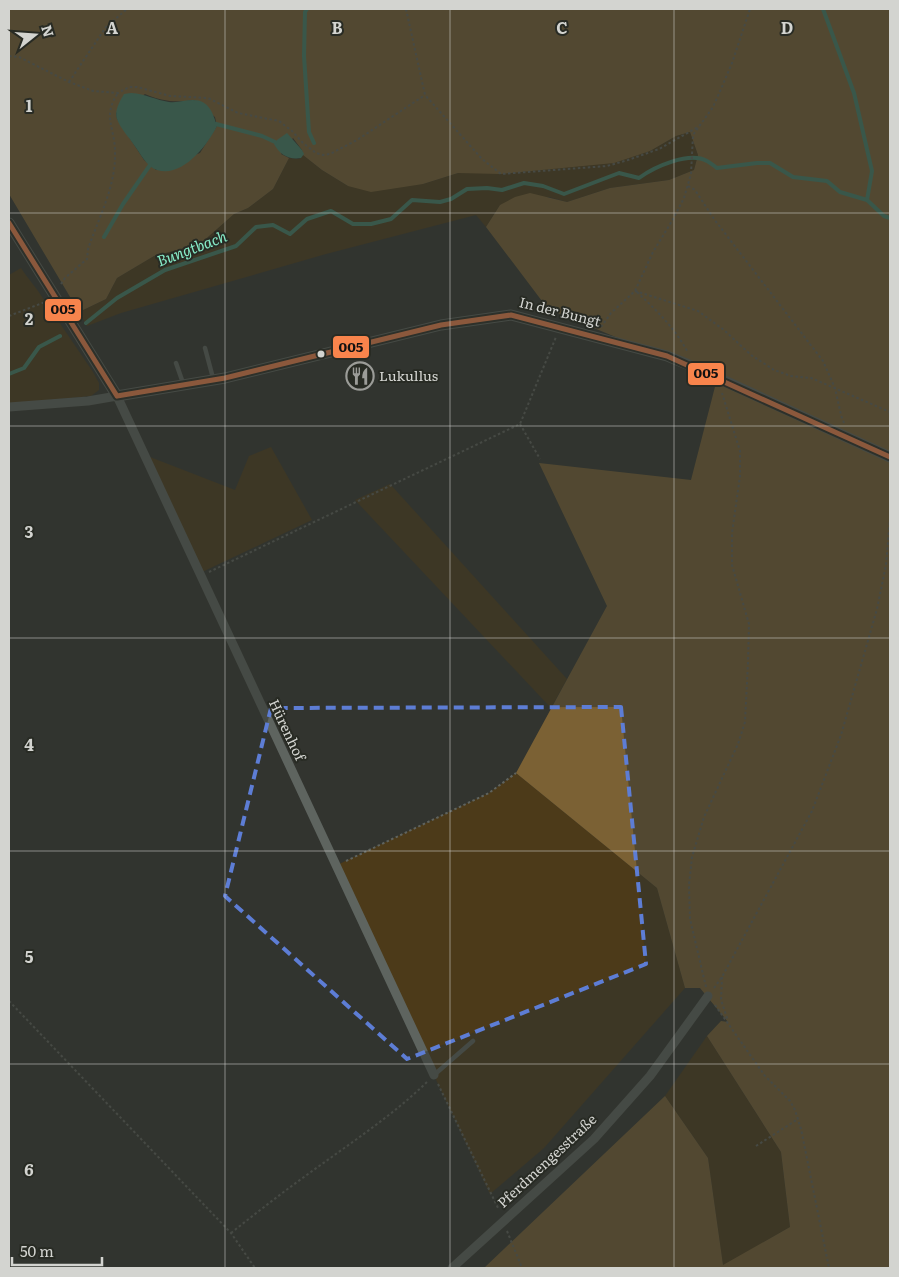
<svg xmlns="http://www.w3.org/2000/svg" width="899" height="1277" viewBox="0 0 899 1277" font-family="Literata,serif">
	<style>
		.green { fill: #4c3a19 }
		.forest { fill: #7b6134; fill-rule: evenodd }
		.water { fill: #43806b }
		.lines { fill: none; stroke-linecap: round; stroke-linejoin: round }
		.stream { stroke: #43806b; stroke-width: 4 }
		.path { stroke: #5f635e; stroke-width: 2; stroke-dasharray: 2.5 2.5; stroke-linecap: butt }
		.service { stroke: #5e645f; stroke-width: 4.5 }
		.minor { stroke: #5e645f; stroke-width: 9 }
		.tertiary { stroke: #5e645f; stroke-width: 11 }
		.bus-1-casing { stroke: #282b24; stroke-width: 9 }
		.bus-1 { stroke: #f8844c; stroke-width: 5 }
		.marked { fill: none; stroke: #5d7dd5; stroke-width: 4; stroke-dasharray: 10 6; stroke-linejoin: round }
		.grid { fill: none; stroke: #d3d4d0; stroke-width: 1; stroke-opacity: 0.55 }
		.bus-dot { fill: #d3d4d0; stroke: #282b24; stroke-width: 2 }
		.labels { text-anchor: middle; stroke-width: 4; stroke-linejoin: round; paint-order: stroke }
		.street-label { font-size: 14px; fill: #d3d4d0; stroke: #282b24 }
		.poi-label { font-size: 14px; fill: #d3d4d0; stroke: #282b24; text-anchor: start }
		.water-label { font-size: 15px; font-style: italic; fill: #87ecc8; stroke: #282b24 }
		.grid-label { font-size: 16px; text-anchor: middle; font-weight: bold; fill: #d3d4d0; stroke: #282b24; stroke-width: 4; stroke-linejoin: round; paint-order: stroke }
		.line-badge { stroke: #282b24; stroke-width: 2 }
		.pale-badge-label { font-size: 14px; text-anchor: middle; font-weight: bold; fill: #111 }
	</style>
	<rect width="100%" height="100%" fill="#32342f"/>
	<path class="green" d="M690,132l8,23 -4,15 -25,10 -59,8 -43,14 -18,-5 -49,8 -14,22 -10,-12 -150,39 -205,59 -34,13 -8,-14 27,-13 11,-21 37,-22 46,-12 34,-30 14,-6 25,-19 16,-31 10,1 4,-4 19,15 26,16 75,-2 35,-11h16l176,-22 26,-15z
		M21,268c7,11 16,20 23,32l49,72 6,11v7l-8,6 -82,8v-129z
		M271,447l41,73 -112,53 -50,-116 85,33 14,-34z
		M390,484l177,195 -16,29 -196,-208z
		M516,773l141,115 28,100 -141,160 -54,46 -155,-328 154,-73z
		M707,1036l74,116 9,75 -67,39 -15,-108 -43,-62z"/>
	<path class="forest" d="M9,9h881v1259h-406l181,-172 43,62 15,107 67,-38 -9,-75 -74,-116 14,-15 7,1 -28,-34h-15l-28,-100 -141,-115 91,-167 -68,-143 152,17 26,-101 -169,-70 -62,-82 14,-22 15,-8 15,-4 37,9 43,-14 59,-8 25,-10 4,-15 -8,-23 -14,4 -26,15 -36,12 -113,11 -43,-1 -35,11 -52,8 -23,-6 -26,-16 -19,-15 -1,-5 -9,-12 -12,16 8,4 -16,31 -25,19 -14,6 -34,30 -46,12 -37,22 -11,21 -27,13 -70,-118zM145,94c16,7 31,9 49,6l21,17 2,9 -17,27 -44,17 -12,-10 -27,-41 -1,-6z"/>
	<path class="water" d="M131,93c15,1 25,7 38,9 9,1 16,-2 24,-2 16,0 20,13 24,26 -10,20 -35,52 -60,44 -10,-3 -17,-17 -23,-25 -5,-8 -14,-17 -17,-26 -3,-8 3,-18 7,-25z
		M287,133l15,17 2,4 -3,4c-12,2 -21,-3 -27,-14l3,-4z"/>
	<g class="lines">
		<path class="stream" d="M307,9l-2,3 -1,44 5,76 5,11
			M823,9l31,84 18,78 -5,29
			M216,124l46,12 13,6
			M104,237l19,-33 27,-39
			M86,323l31,-25 48,-28 71,-24 20,-19 17,-2 17,9 17,-15 24,-8 22,13h18l20,-5 21,-19 28,2 11,-3 16,-10 20,-1 15,2 22,-7 19,3 21,8 55,-21 20,5c15,-11 50,-27 68,-17 4,2 7,5 10,7l40,-5h13l23,14 34,4 13,11 27,8 17,16 6,2
			M9,374l15,-6 15,-21 21,-11"/>
		<path class="path" d="M406,9l19,86 57,64 19,15 106,-8 21,-6 31,-11 39,-22
			M9,56l10,1 50,25 24,9 25,2 11,-6h8l33,9 38,2 30,15 41,8 13,10 11,12 13,10 7,2 7,-1 27,-14 68,-45
			M69,82l37,-55 21,-18
			M688,186l7,4 19,29 109,142 12,27 6,27 3,8
			M61,284l4,-6 22,-19 1,-10c11,-32 28,-63 27,-97 0,-24 -13,-36 3,-59
			M635,291l63,20 26,19 27,25 23,15 17,6 20,2 79,34
			M637,292c19,18 37,35 50,59
			M9,316l36,-14
			M601,327l10,-14 24,-22 18,-39 19,-31 12,-23 7,-24 2,-39 20,-28 8,-18 11,-26 18,-54
			M520,424l20,35
			M209,572l311,-148 36,-87
			M346,861l143,-68 27,-20
			M722,977l-1,23 7,21
			M706,987l-16,-68 -1,-34 3,-28 12,-40 34,-73 7,-22 3,-60 1,-38 -17,-59v-32l8,-57v-25l-18,-58
			M714,988l8,-11 90,-166 29,-76 36,-126 9,-44 4,-47
			M9,1001l222,232 24,35
			M715,1005l50,71 25,25 5,9 6,19 28,139
			M438,1084l61,126
			M756,1146l42,-27
			M507,1231l15,37
			M231,1233c30,-24 60,-47 91,-69 36,-26 73,-51 105,-82"/>
		<path class="service" d="M205,348l8,30
			M176,363l7,20
			M434,1075l39,-34"/>
		<path class="minor" d="M9,407l79,-6 29,-5 317,679
			M452,1268l142,-129 56,-63 58,-80"/>
		<path class="tertiary" d="M9,223l108,173 108,-18 216,-53 70,-10 156,41 27,11 196,90"/>
		<g class="bus-1-casing">
			<path id="bus-1" d="M9,223l108,173
				M117,396l108,-18 216,-53 70,-10 156,41 223,101"/>
		</g>
		<use href="#bus-1" class="bus-1"/>
	</g>
	<path d="M0 0H899V1277H0ZM621,707l25,257 -239,95 -182,-163 46,-188z" fill="#32342f" fill-opacity=".55" fill-rule="evenodd"/>
	<path class="marked" d="M621,707l25,257 -239,95 -182,-163 46,-188z"/>
	<path class="grid" d="M225,9v1259M450,9v1259M674,9v1259M9,213h881M9,426h881M9,638h881M9,851h881M9,1064h881"/>
	<defs>
		<g id="restaurant-ring" transform="scale(1.4375)"><circle r="9.5" fill="#282b24" stroke="#9b9c98" stroke-width="1.5"/><path d="M-5-6h1v4h1v-4h1v4h1v-4h1v5L-1.5 .5V6h-2V.5L-5-1ZM5-6V6H3V1.5H1.5Q1.5-4 5-6Z" fill="#9b9c98"/></g>
	</defs>
	<g fill-rule="evenodd">
		<use href="#restaurant-ring" x="360" y="376"/>
	</g>
	<circle class="bus-dot" cx="321" cy="354" r="4.5"/>
	<g class="labels">
		<g class="street-label">
			<text transform="translate(560 312) rotate(14)" y="5">In der Bungt</text>
			<text transform="translate(287 730) rotate(65)" y="5">Hürenhof</text>
			<text transform="translate(547 1161) rotate(-43)" y="5">Pferdmengesstraße</text>
		</g>
		<g class="poi-label">
			<text x="379" y="381">Lukullus</text>
		</g>
		<g class="water-label">
			<text transform="translate(192 249) rotate(-21)" y="5">Bungtbach</text>
		</g>
	</g>
	<g class="grid-label">
		<text x="112" y="34">A</text>
		<text x="337" y="34">B</text>
		<text x="562" y="34">C</text>
		<text x="787" y="34">D</text>
		<text x="29" y="112">1</text>
		<text x="29" y="325">2</text>
		<text x="29" y="538">3</text>
		<text x="29" y="751">4</text>
		<text x="29" y="963">5</text>
		<text x="29" y="1176">6</text>
	</g>
	<g class="line-badge">
		<rect x="44" y="298" width="38" height="24" rx="5" fill="#f8844c"/>
		<rect x="332" y="335" width="38" height="24" rx="5" fill="#f8844c"/>
		<rect x="687" y="362" width="38" height="24" rx="5" fill="#f8844c"/>
	</g>
	<g class="pale-badge-label">
		<text x="63" y="314">005</text>
		<text x="351" y="352">005</text>
		<text x="706" y="378">005</text>
	</g>
	<rect width="899" height="1277" fill="none" stroke="#d3d4d0" stroke-width="20"/>
	<g transform="translate(35 35) rotate(73)" stroke="#282b24" stroke-width="4" paint-order="stroke">
	<path d="M0-4L9 19L0 12L-9 19Z" fill="#d3d4d0"/>
	<text y="-8" font-size="14" font-weight="bold" text-anchor="middle" fill="#d3d4d0">N</text>
	</g>
	<path d="M12 1257v8h90v-8" fill="none" stroke="#d3d4d0" stroke-width="2.5"/>
	<text x="20" y="1257" font-size="15" fill="#d3d4d0" stroke="#282b24" stroke-width="4" paint-order="stroke">50 m</text>
</svg>
